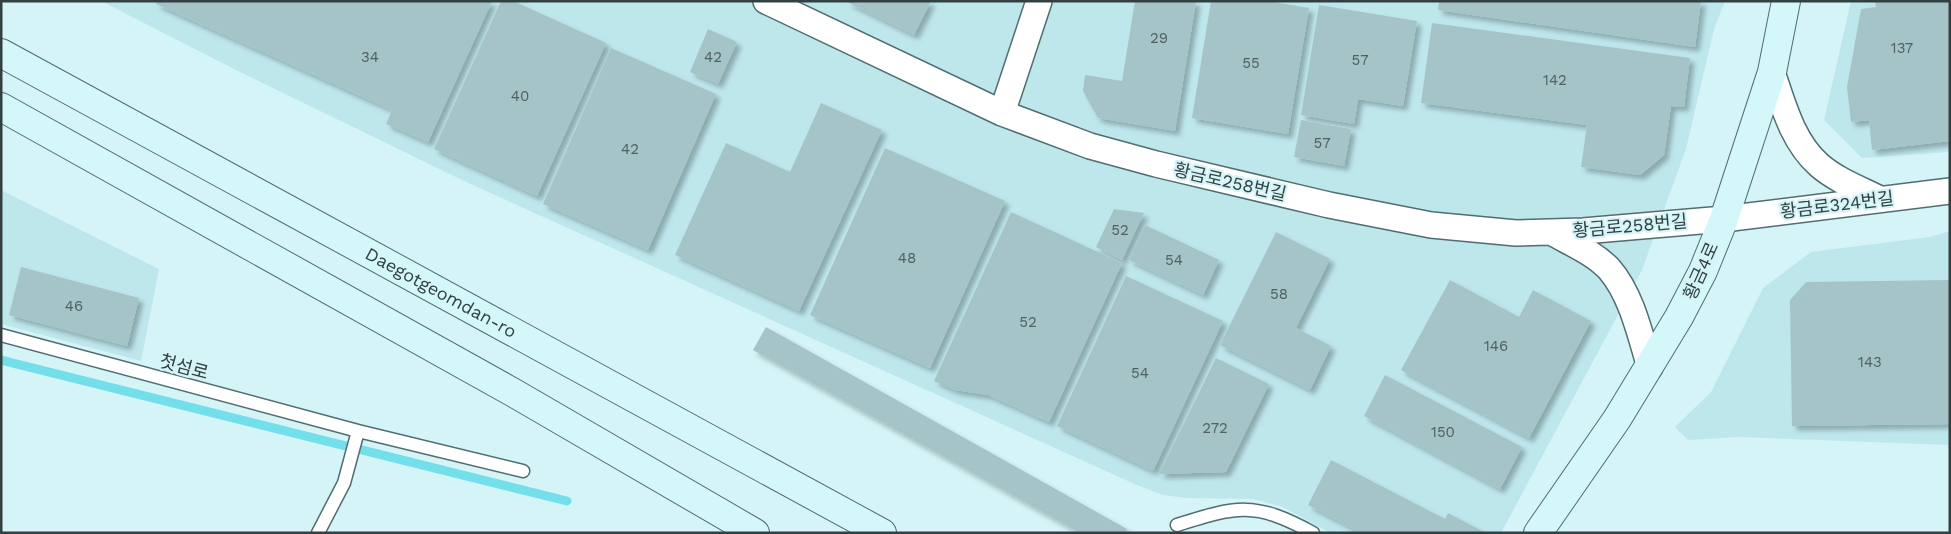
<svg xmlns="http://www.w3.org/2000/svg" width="1951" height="534" viewBox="0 0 1951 534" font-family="'Work Sans','Noto Sans KR',sans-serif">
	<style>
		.built { fill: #bee7ec }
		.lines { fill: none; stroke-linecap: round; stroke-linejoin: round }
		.stream { stroke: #73dfeb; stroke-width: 9 }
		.building { fill: #a5c4c8; filter: url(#shadow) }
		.lane-casing { stroke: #506d70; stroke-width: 15 }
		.street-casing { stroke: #506d70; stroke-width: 28 }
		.secondary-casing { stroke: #506d70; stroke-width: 30 }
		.lane { stroke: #fff; stroke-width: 12 }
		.street { stroke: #fff; stroke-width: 25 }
		.secondary { stroke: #d4f7fa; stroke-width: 28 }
		.labels { text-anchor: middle; stroke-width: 4.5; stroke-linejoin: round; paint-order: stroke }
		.number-label { font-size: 15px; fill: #506163 }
		.street-label { font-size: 18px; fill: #334041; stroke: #d4f4f7 }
	</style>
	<defs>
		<filter id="shadow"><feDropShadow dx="4.5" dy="4.5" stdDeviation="2.5" flood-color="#0004"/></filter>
	</defs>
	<rect width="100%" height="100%" fill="#d4f4f7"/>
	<path class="built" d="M101,1h1624l-11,28 -28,120 -44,121 -141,263h-171l-47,-26 -30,-8 -66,-1 -24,-3 -24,-9 -675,-305 -228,-111z
		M1851,1h99v151l-88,6 -38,-38z
		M1,190l158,79 -18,92 -140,-37z
		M1950,231v214l-212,-8 -50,3 -13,-13 36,-35 52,-104 48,-36 119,-15z"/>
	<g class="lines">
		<path class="stream" d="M1,360l566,141"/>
	</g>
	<path class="building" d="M158,1h334l-64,141 -42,-18 6,-14 -236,-106z
		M501,1h12l93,42 -69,153 -103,-47z
		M845,1h86l-17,34z
		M1135,1h61l-21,130 -77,-13 -15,-27 2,-16 37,6z
		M1211,1h57l41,7 -21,126 -96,-16z
		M1439,1h262l-6,46 -257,-37z
		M1875,1h75v140l-78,9 -3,-30 -18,2 -4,-35 14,-78 15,-2z
		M1319,5l98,16 -14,85 -45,-7 -4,25 -53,-9z
		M1432,23l258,35 -6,49 -13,-1 -7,49 -24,20 -59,-8 6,-42 -166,-22z
		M708,29l29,13 -19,42 -28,-12z
		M611,48l105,46 -68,156 -105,-46z
		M821,103l61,27 -83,181 -124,-56 51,-112 64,29z
		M1301,120l50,9 -7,37 -50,-9z
		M885,148l120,53 -75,167 -120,-53z
		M1114,209l30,4 -22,47 -26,-13z
		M1011,212l111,51 -73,159 -61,-27 -33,-5 -21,-9z
		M1145,225l74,35 -16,35 -74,-35z
		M1276,232l54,27 -34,69 35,18 -21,44 -90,-45z
		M21,267l118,31 -12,48 -118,-31z
		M1126,276l97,45 -70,150 -96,-45z
		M1450,280l69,37 14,-27 58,31 -62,117 -128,-68z
		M1950,280v144l-158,2 -2,-126 16,-18z
		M766,327l361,202 -2,4h-45l-327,-183z
		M1216,358l53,26 -43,88 -67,2z
		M1385,375l137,72 -22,42 -136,-73z
		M1331,460l114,59 3,-6 38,20h-124l-54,-28z"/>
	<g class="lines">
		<g class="lane-casing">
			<path id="lane" d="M1,335l357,96 165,40
				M1177,525c60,-19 78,-24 136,8
				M318,533l26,-50 14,-52"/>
		</g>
		<g class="street-casing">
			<path id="street" d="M766,1l236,112 88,33 66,18 173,41 102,20 85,8 67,-2 141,-12 226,-28
				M1772,72c11,32 20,69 47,93 17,15 41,24 61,34
				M1002,113l37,-112
				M1551,232c19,11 44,21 59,38 22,26 30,65 40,97"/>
		</g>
		<g class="secondary-casing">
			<g id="secondary">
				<path id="s1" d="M1,53l881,480"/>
				<path d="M1,107l513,286 241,140"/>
				<path d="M1538,533l79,-114 62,-102 24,-46 21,-52 48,-147 14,-71"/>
			</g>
		</g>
		<use href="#lane" class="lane"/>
		<use href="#street" class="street"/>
		<use href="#secondary" class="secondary"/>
	</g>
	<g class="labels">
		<g class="number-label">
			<text x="1159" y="43">29</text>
			<text x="1902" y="53">137</text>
			<text x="370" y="62">34</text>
			<text x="713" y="62">42</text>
			<text x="1360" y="65">57</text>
			<text x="1251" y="68">55</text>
			<text x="1555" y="85">142</text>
			<text x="520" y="101">40</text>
			<text x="1322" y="148">57</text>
			<text x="630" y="154">42</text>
			<text x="1120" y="235">52</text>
			<text x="907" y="263">48</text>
			<text x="1174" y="265">54</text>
			<text x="1279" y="299">58</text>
			<text x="74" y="311">46</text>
			<text x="1028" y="327">52</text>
			<text x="1496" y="351">146</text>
			<text x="1870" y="367">143</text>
			<text x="1140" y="378">54</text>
			<text x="1215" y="433">272</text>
			<text x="1443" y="437">150</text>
		</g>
		<g class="street-label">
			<text transform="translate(1230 182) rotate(13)" y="6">황금로258번길</text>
			<text transform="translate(1837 205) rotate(-7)" y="6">황금로324번길</text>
			<text transform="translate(1630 226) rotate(-5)" y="6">황금로258번길</text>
			<text transform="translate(1701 271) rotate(-66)" y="6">황금4로</text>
			<text dy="6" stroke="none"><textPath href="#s1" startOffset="501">Daegotgeomdan-ro</textPath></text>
			<text transform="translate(184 367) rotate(15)" y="6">첫섬로</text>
		</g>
	</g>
	<rect width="1951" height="534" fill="none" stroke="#334041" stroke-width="5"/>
</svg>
